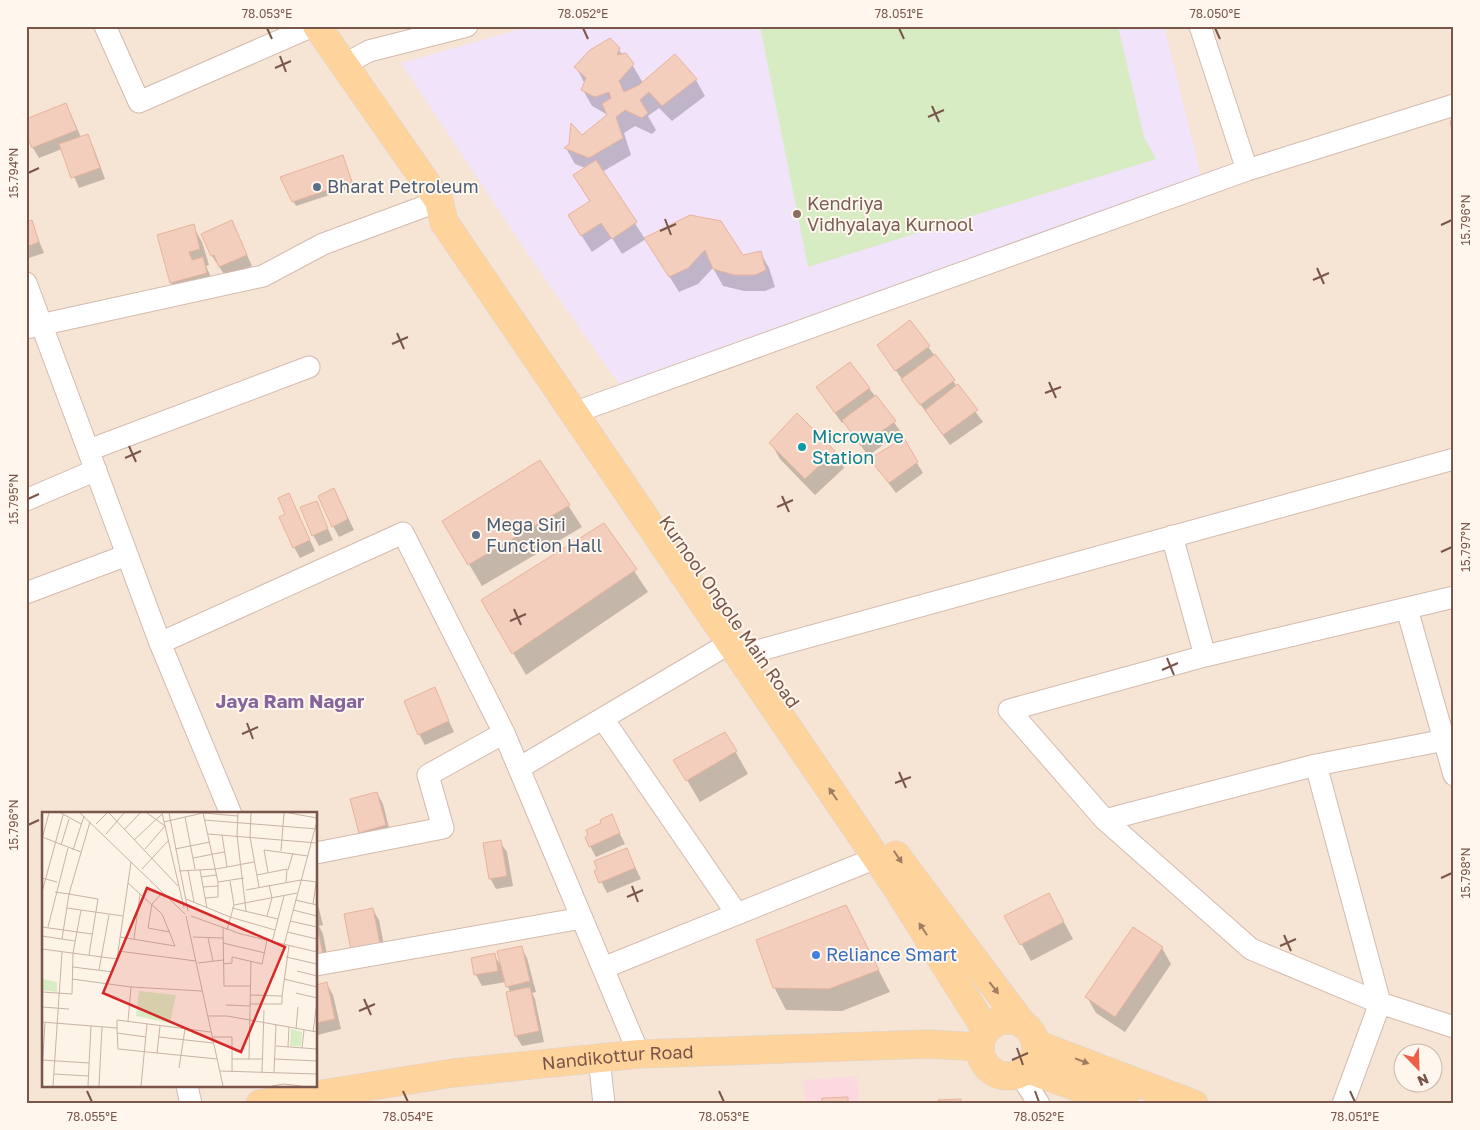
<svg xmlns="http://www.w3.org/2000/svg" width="1480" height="1130" viewBox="0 0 1480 1130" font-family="'Golos Text',sans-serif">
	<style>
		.residential { fill: #f6e4d4; fill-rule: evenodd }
		.education { fill: #f0e3fa }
		.medical { fill: #fcd9e0 }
		.green { fill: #d7ecc3 }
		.shadow { fill: #0003 }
		.building { fill: #f4cebc; stroke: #e8b39c }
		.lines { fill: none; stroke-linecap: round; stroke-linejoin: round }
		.minor-casing { stroke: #d3bbae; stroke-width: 23 }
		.primary-casing { stroke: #dcd3d0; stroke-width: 29 }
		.minor { stroke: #fff; stroke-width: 21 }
		.primary { stroke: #ffd39c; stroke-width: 28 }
		.oneway { fill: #a17c62 }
		.ticks { fill: none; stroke: #795649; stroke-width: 2 }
		.service-dot { fill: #5c6f8a; stroke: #fff7ee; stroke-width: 2 }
		.education-dot { fill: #8d6e63; stroke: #fff7ee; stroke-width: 2 }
		.culture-dot { fill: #0f9aa8; stroke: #fff7ee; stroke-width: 2 }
		.shop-dot { fill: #3f7fe0; stroke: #fff7ee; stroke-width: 2 }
		.labels { text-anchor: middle; stroke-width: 4; stroke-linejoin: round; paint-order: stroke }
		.service-label { font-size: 18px; fill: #4e5e75; stroke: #fff7ee; text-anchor: start }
		.education-label { font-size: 18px; fill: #785e54; stroke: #fff7ee; text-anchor: start }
		.culture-label { font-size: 18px; fill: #0d838f; stroke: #fff7ee; text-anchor: start }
		.street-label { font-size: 18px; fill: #795649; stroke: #fff7ee }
		.shop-label { font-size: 18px; fill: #366cbe; stroke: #fff7ee; text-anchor: start }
		.neighbourhood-label { font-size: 19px; font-weight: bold; fill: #85659c; stroke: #fff7ee }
		.inset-road { fill: none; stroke: #c8b4a7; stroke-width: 1 }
		.view { fill: #d62828; fill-opacity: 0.15; stroke: #d62828; stroke-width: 2.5 }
		.inset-edge { fill: none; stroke: #795649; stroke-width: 2.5 }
		.neatline { fill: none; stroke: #795649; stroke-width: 2 }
		.ticks-label { font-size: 12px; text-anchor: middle; fill: #795649 }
	</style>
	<rect width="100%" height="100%" fill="#fdf3e6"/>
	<path class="residential" d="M26,26h1428v1078h-1428zM44,814h272v272h-272zM1402,1052h30v30h-30z"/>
	<path class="education" d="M531,26h633l37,149 -582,209 -92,-131 -126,-190z"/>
	<path class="medical" d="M857,1076l2,28h-53l-3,-24z"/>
	<path class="green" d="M760,26h358l26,111 12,22 -348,108z"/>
	<path class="shadow" d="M610,39l13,16 3,-1 17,29 32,-27 21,24 9,16 -33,25 -13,-13 -11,8 8,14 -4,4 -17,-8 -11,7 7,22 -29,17 43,67 45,-23 30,6 22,35 18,-5 9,16 6,19 -10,4h-21l-21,-5 -10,-18 -15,16 -19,8 -33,-53 -24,15 -10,-16 -20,14 -23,-36 21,-14 -16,-26 11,-8 -10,-4 -9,-16 5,-4 1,-18 9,10 27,-21 -16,-9 -9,-16 2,-6 -9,-17 15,-16z
		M66,104l15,33 6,-2 6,11 12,33 -26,9 -17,-39 -23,9 -6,-10z
		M345,162l9,25 -58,19 -3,-5z
		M31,222l13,31 -18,6v-36z
		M232,222l20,44 -26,11 -14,-21z
		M193,226l9,16 7,23 -3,1 10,23 -35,10 -10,-16 -13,-47z
		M910,322l73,100 -33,23 -72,-99z
		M869,388l32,44 -33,24 -24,-35 -2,2 -18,-25z
		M903,440l20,33 -27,20 -25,-33z
		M771,443l63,8 10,17 -29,27 -35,-36z
		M540,461l42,66 -100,59 -38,-64z
		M334,489l20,41 -15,7 -6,-11z
		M289,494l26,57 -15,7 -6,-11 -8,-32z
		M316,503l17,37 -14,6 -6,-11z
		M603,524l45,68 -122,83 -44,-75z
		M434,689l20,43 -29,13 -6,-11z
		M725,733l23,41 -48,28 -25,-42z
		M377,793l6,11 8,32 -25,7 -6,-11z
		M611,816l14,28 -29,13 -6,-11 13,-22z
		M500,842l7,10 6,34 -17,3 -6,-11z
		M626,849l15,30 -34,14 -11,-22z
		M316,897l7,28 -4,1 4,8 6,31 -13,2z
		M845,906l45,86 -48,19 -56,-1 -12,-23z
		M373,910l6,10 7,35 -27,5z
		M1058,911l15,28 -42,22 -25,-45z
		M521,947l6,11 9,34 -4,1 3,6 9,43 -22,4 -6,-10 -6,-44 -4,-10 -24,4 -6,-11 -3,-16 21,-4 8,12z
		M1162,948l9,16 -46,68 -29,-19 -9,-16z
		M327,984l6,11 8,34 -23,6 -2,-49z"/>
	<path class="building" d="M610,38l10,10 -3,7 9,-2 8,11 -15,17 5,11 15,-7 36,-31 22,25 -35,27 -13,-14 -9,8 8,13 -6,5 -17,-8 -9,7 7,21 -34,20 -25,-10 5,-4 2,-21 11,12 25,-20 -5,-11 9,-6 -2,-6 -14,5 -14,-7 5,-12 -12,-11 16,-17z
		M66,103l11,27 -45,18 -6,-14v-15z
		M1454,120v23l-4,-22z
		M88,134l12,34 -29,10 -12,-34z
		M343,155l9,27 -60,20 -12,-25z
		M596,160l41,62 -25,17 -11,-16 -20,13 -13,-21 22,-14 -17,-26z
		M690,215l31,6 22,34 18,-4 5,19 -11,5h-21l-21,-6 -8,-19 -17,18 -19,9 -25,-39z
		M32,220l7,22 -13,5v-25z
		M232,220l15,35 -28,12 -5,-12 -3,1 -10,-22z
		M194,224l6,25 -11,3 3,8 11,-3 4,16 -37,10 -13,-48z
		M910,320l20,26 -35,25 -18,-26z
		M935,354l20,26 -35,25 -19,-26z
		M850,362l20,26 -35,25 -19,-26z
		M958,384l20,26 -35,25 -18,-25z
		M876,395l20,26 -35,25 -19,-26z
		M797,413l38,38 -30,28 -36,-36z
		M904,438l14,24 -29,21 -20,-24z
		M540,460l30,45 -102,60 -26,-44z
		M334,488l14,31 -16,8 -14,-31z
		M289,493l21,47 -17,8 -14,-31 6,-3 -7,-16z
		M317,501l11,28 -16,7 -12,-29z
		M604,523l33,46 -125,85 -31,-54z
		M435,687l14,34 -31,14 -14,-34z
		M725,732l12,19 -51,30 -13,-21z
		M377,792l9,33 -27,8 -9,-34z
		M612,814l8,19 -31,14 -4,-10 3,-2 -2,-5 15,-7 -1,-3z
		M501,840l6,36 -18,3 -6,-36z
		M627,848l8,20 -36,15 -5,-12 3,-2 -3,-8z
		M1049,893l15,29 -44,23 -16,-29z
		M846,905l33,65 -50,19 -56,-1 -17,-48z
		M373,908l7,36 -29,6 -7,-36z
		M316,922l7,32 -7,1z
		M1133,927l30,20 -48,70 -30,-20z
		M522,946l8,35 -24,6 -9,-36z
		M495,953l3,18 -24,4 -3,-17z
		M327,982l8,37 -19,4v-38z
		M530,987l9,44 -24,5 -9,-44z
		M848,1097v7h-26v-6z
		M961,1099v5h-23v-4z"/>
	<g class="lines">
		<g class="minor-casing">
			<path id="minor" d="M105,26l34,76 174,-76
				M345,64l24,-13 98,-25
				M1247,170l207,-65
				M26,283l134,360 71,171
				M26,328l237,-52 60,-32 116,-43
				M587,408l660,-238 -47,-144
				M89,450l220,-83
				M26,500l70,-30
				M1172,536l33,120
				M26,593l101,-38
				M1454,597l-249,59 -196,54 96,110 146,129 129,54 74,24
				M1407,609l47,166
				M160,643l243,-110 101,200 135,321
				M757,651l697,-192
				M603,719l134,195
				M1316,765l129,-25
				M519,768l211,-125
				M1105,820l211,-55 64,238 -37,101
				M316,853l127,-25 -15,-53 76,-42
				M316,965l266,-47
				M603,968l273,-110
				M599,1058l5,46
				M1020,1074l19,30
				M187,1086l4,18"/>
		</g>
		<g class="primary-casing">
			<g id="primary">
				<path d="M317,26l122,175 5,21 453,666 89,142"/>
				<path d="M896,855l125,167"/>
				<circle cx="1008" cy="1048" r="28"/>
				<path d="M1036,1044l158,60"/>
				<path d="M1027,1069l98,35"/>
				<path id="s1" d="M260,1104l193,-31 186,-19 290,-10 51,3"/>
			</g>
		</g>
		<use href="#minor" class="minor"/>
		<use href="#primary" class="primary"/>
	</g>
	<defs><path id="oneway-solid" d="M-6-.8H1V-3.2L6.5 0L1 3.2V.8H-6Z" transform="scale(1.25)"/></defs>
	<g class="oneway">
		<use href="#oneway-solid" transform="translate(833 794) rotate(-124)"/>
		<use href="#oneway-solid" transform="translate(898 857) rotate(56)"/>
		<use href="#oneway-solid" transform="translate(923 929) rotate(-123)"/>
		<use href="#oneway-solid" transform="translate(994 988) rotate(52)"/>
		<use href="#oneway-solid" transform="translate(1082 1061) rotate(21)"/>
	</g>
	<path class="ticks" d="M267,28l5,11M583,28l5,11M899,28l5,11M1215,28l5,11M280,56l6,16M275,68l16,-7M932,106l7,16M928,117l16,-7M28,173l11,-5M665,219l6,16M1441,225l11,-5M660,231l16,-7M1317,268l7,16M1313,280l16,-7M397,333l7,16M392,344l16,-7M1049,382l7,16M1045,393l16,-6M129,446l7,16M125,458l16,-7M782,496l7,16M28,499l11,-5M777,507l16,-7M1441,552l11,-5M514,609l7,16M510,621l16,-7M1167,658l7,17M1162,670l16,-7M247,723l6,16M242,734l16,-7M899,772l7,16M895,783l16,-6M28,825l11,-5M1441,878l11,-5M632,886l6,16M627,897l16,-7M1284,935l7,16M1280,946l16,-7M364,999l7,16M359,1011l16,-7M1017,1048l6,17M1012,1060l16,-7M87,1091l5,11M403,1091l5,11M719,1091l5,11M1035,1091l4,11M1350,1091l5,11"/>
	<g class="service-dot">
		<circle cx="317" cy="187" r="5"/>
		<circle cx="476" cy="535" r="5"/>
	</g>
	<circle class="education-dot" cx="797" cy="214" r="5"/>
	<circle class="culture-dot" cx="802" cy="447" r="5"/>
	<circle class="shop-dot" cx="816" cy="955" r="5"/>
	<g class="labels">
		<g class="service-label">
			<text x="327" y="193">Bharat Petroleum</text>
			<text x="486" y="531">Mega Siri<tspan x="486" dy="21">Function Hall</tspan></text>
		</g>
		<g class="education-label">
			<text x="807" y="210">Kendriya<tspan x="807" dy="21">Vidhyalaya Kurnool</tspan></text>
		</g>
		<g class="culture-label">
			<text x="812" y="443">Microwave<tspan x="812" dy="21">Station</tspan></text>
		</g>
		<g class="street-label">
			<text transform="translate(729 612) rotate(55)" y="6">Kurnool Ongole Main Road</text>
			<text dy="6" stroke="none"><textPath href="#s1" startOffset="361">Nandikottur Road</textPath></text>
		</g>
		<g class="shop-label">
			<text x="826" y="961">Reliance Smart</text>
		</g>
		<g class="neighbourhood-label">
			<text x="290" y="708">Jaya Ram Nagar</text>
		</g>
	</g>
	<g transform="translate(42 812)">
		<rect width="275" height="275" fill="#fdf3e6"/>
		<path d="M0,167l15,3v10l-15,-2zM97,179l37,4 -6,28 -34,-7zM249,217l11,3 -1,14h-11z" fill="#d7ecc3"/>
		<path class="inset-road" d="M19,1l20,11M38,1l105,101M67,1l69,73M120,1l22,95M127,1l19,98M161,1l15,69 26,-4M196,1l-1,22 9,76M209,1l-1,24 9,50M247,1l28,5M143,5l18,-4 35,3M162,8l113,9M122,10l21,-5 10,52M54,12l11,-11M82,18l16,-17M64,22l18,-21M166,22l109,9M180,23l5,32M0,25l39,15M0,27l7,-26M92,28l28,-26M19,33l8,-26M103,37l20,-23 -18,-13M133,37l35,-7M31,38l11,-34M239,39l3,-38M151,46l31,-6M100,57l26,-28M146,58l6,32M158,58l7,38M246,58l5,-17M137,59l37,-2 38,-7M226,60l-4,-22 44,6M215,63l30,-6 -1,13M159,65l15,-2M0,66l15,4M161,75l15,-1M204,78l55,-10 16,2M0,80l21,-77M13,80l14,2 -7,45M121,80l-11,12 -4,24 22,4M163,86l13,-1v-15M144,87l44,18 45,13M253,88l22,5M271,92l4,-27M192,93l63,-12M25,96l56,8M190,96l46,11M251,98l24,6M144,104l37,170M149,104l50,18 76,18M225,104l5,-18 -3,-13M248,109l27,6M0,115l50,7M6,115l20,-79M181,116l1,58h27M185,118l7,-25 -4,-24M245,120l30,7M0,124l33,5M78,125l55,9 -13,-32 -34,-31M151,125l30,1M166,126l5,23M92,127l6,-45M230,130l12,-46M181,131l42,10M242,133l33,-124M0,137l75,10 14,-97M76,139l78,10M47,143l9,-56 -29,-5 21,-72M244,145l31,7M156,151l25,-3M181,152l9,-1v-6l30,7 5,-24M31,155l40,5M57,158l10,-55M255,159l20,5M30,167l59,8M242,167l33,8M0,180l30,2 1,-41 8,-43M254,181l21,5M209,183l31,1 7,-50M208,192h32v-9M184,193l24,1M0,195l27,2M166,204h19l90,16M86,209l3,-34 71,4M0,210l75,6v-8l94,12M75,216l1,21 99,10M254,217l2,-22M271,220l4,-30M75,221l29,4M117,225l54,6M170,225h20v35M234,234l41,3M246,235l1,-20M260,236l2,-18M115,241l3,-27M190,247h31M207,247l2,-98M233,247l42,2M0,248l47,3M137,256l6,-39M0,259l3,-48M178,259l97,3M220,260l2,-62M232,260l2,-47M12,262l34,2M11,274l9,-134M46,274l3,-60M57,274l3,-59M99,274l6,-62M230,274l12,-2 17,2"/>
		<path class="view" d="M105,76l138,59 -44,105 -138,-59z"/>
		<rect width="275" height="275" class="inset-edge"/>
	</g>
	<rect width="1480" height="1130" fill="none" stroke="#fff7ee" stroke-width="55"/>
	<g transform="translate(1418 1068) rotate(157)"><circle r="24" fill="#fff7ee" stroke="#c9b7ac"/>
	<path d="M0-4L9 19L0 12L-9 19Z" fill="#ed5f46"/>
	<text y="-8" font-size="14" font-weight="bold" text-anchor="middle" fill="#795649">N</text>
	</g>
	<rect x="28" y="28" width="1424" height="1074" class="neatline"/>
	<g class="ticks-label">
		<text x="267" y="18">78.053°E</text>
		<text x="583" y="18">78.052°E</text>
		<text x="899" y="18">78.051°E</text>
		<text x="1215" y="18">78.050°E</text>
		<text transform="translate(14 173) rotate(-90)" y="4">15.794°N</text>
		<text transform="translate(1466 220) rotate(-90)" y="4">15.796°N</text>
		<text transform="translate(14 499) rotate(-90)" y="4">15.795°N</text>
		<text transform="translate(1466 547) rotate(-90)" y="4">15.797°N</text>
		<text transform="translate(14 825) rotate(-90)" y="4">15.796°N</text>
		<text transform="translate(1466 873) rotate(-90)" y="4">15.798°N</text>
		<text x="92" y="1121">78.055°E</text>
		<text x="408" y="1121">78.054°E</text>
		<text x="724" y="1121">78.053°E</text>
		<text x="1039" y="1121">78.052°E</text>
		<text x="1355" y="1121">78.051°E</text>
	</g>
</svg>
